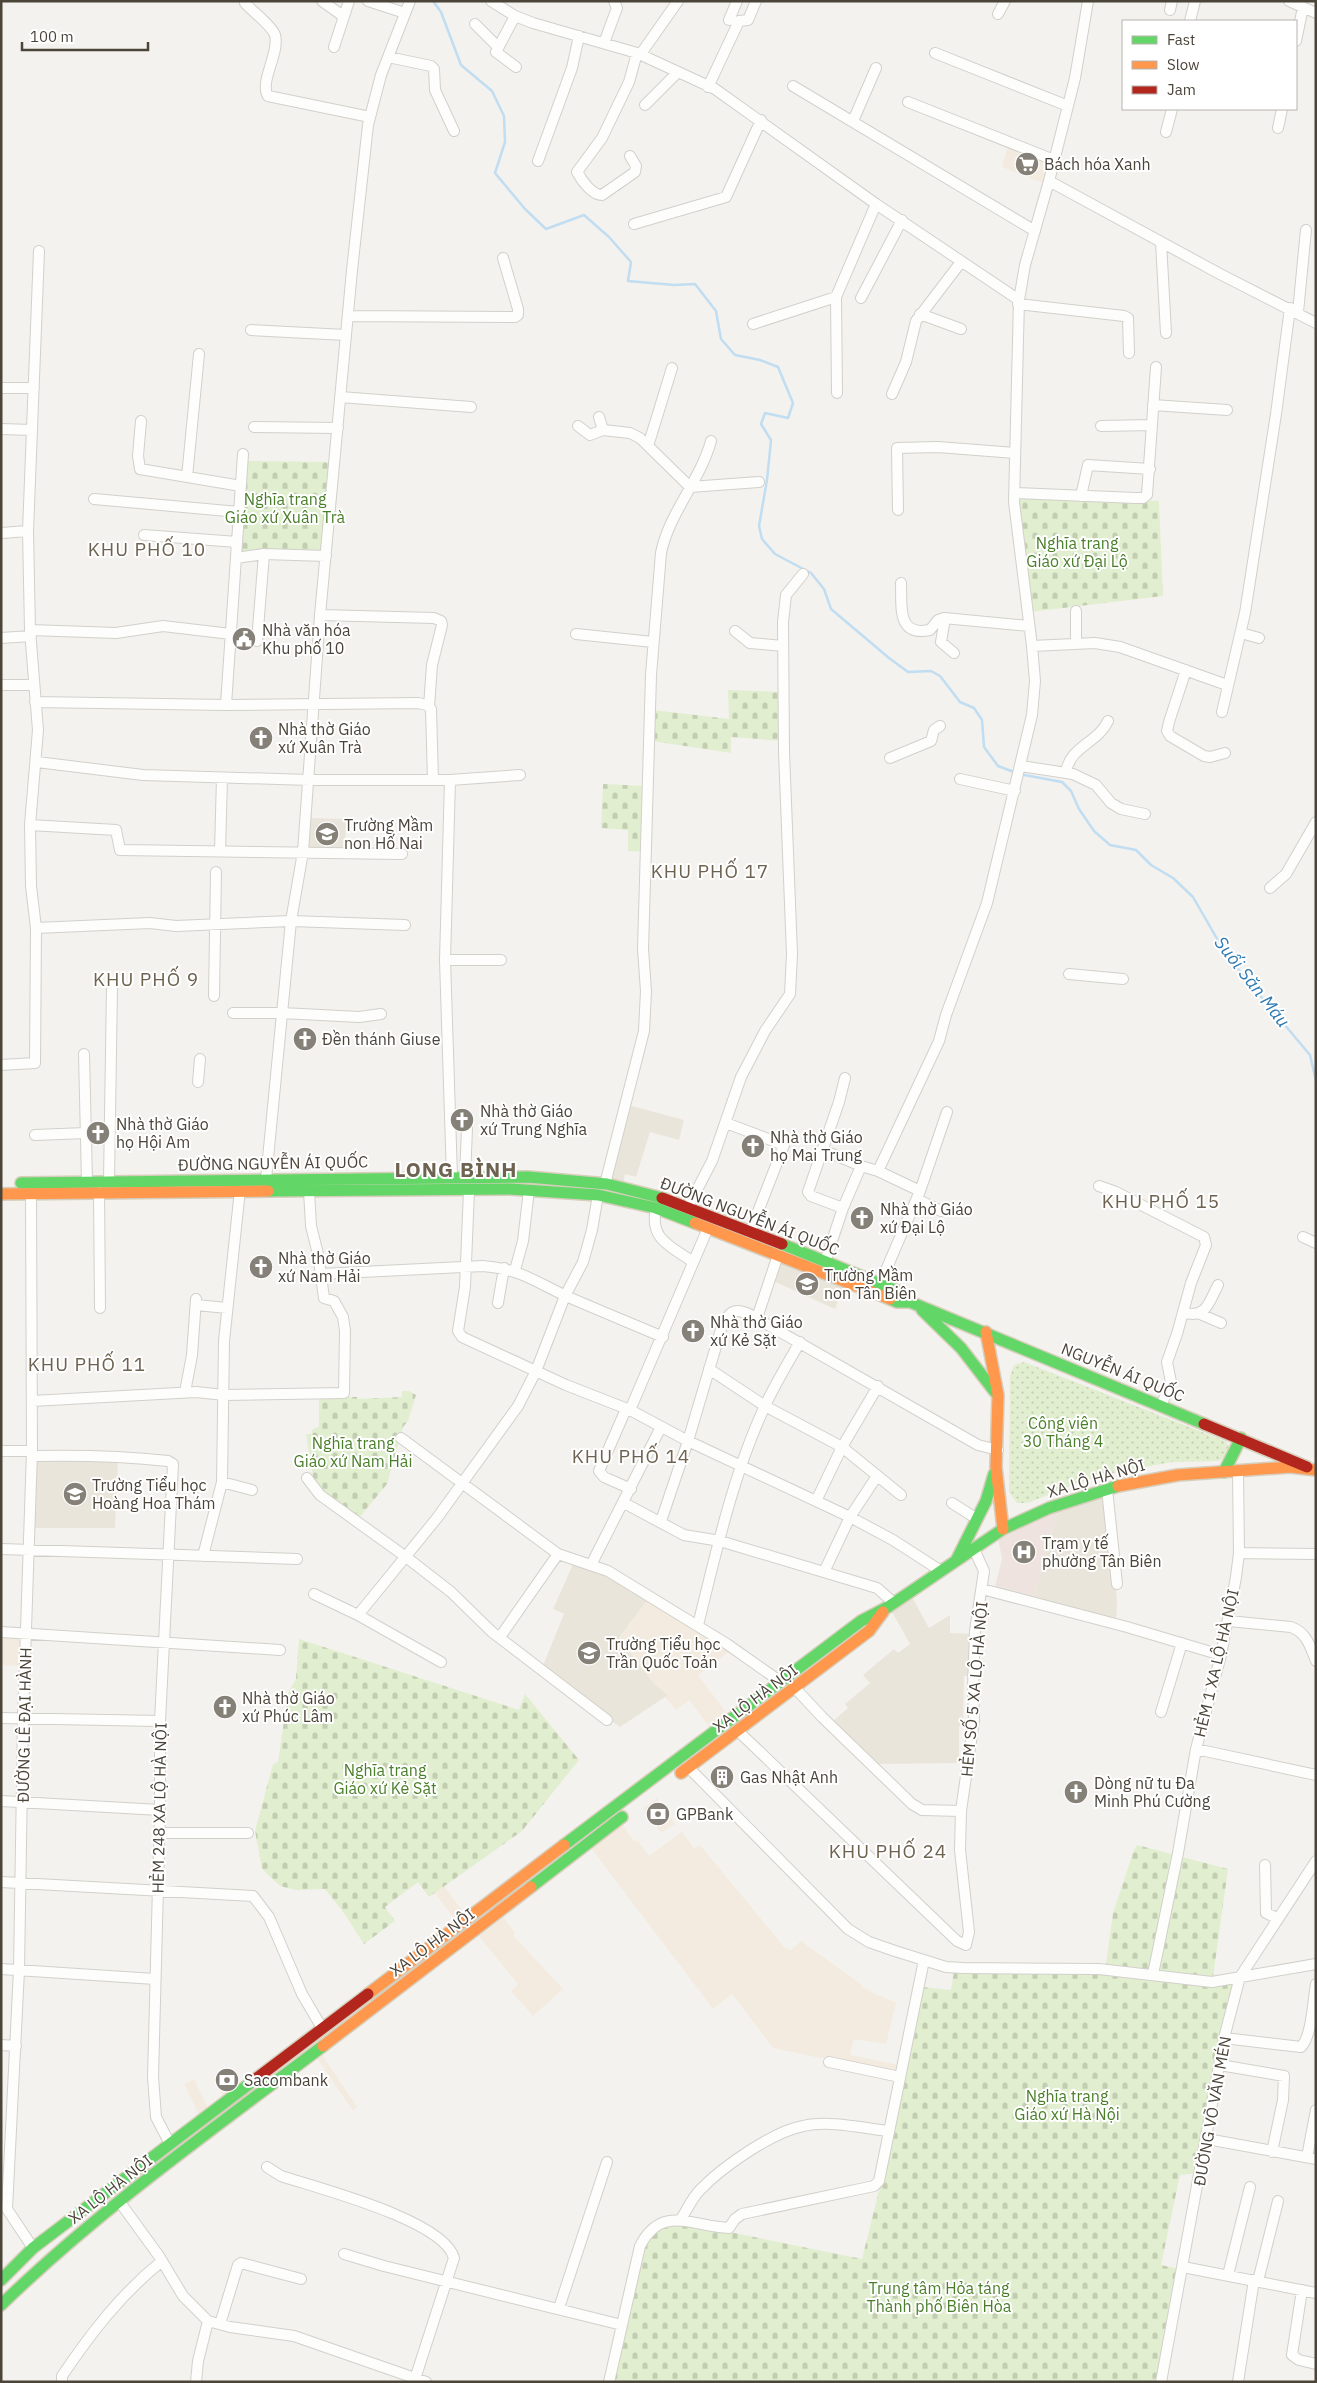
<svg xmlns="http://www.w3.org/2000/svg" width="1317" height="2383" viewBox="0 0 1317 2383" font-family="'IBM Plex Sans',sans-serif">
	<style>
		.commercial { fill: #f3ebdf }
		.education { fill: #eae5da }
		.medical { fill: #eee3df }
		.cemetery { fill: url(#cemetery-stones) }
		.park { fill: url(#park-dots) }
		.lines { fill: none; stroke-linecap: round; stroke-linejoin: round }
		.stream { stroke: #c0ddf1; stroke-width: 2.5 }
		.street-casing { stroke: #d2d0cb; stroke-width: 12 }
		.fast-casing { stroke: #d6cebb; stroke-width: 14 }
		.slow-casing { stroke: #d6cebb; stroke-width: 14 }
		.jam-casing { stroke: #d6cebb; stroke-width: 14 }
		.street { stroke: #fdfdfc; stroke-width: 10 }
		.fast { stroke: #63d668; stroke-width: 11 }
		.slow { stroke: #ff974d; stroke-width: 11 }
		.jam { stroke: #b3261e; stroke-width: 11 }
		.labels { text-anchor: middle; stroke-width: 4; stroke-linejoin: round; paint-order: stroke }
		.poi-label { font-size: 16px; fill: #4b4439; stroke: #fff; text-anchor: start }
		.park-label { font-size: 16px; fill: #4a7f2a; stroke: #fff }
		.street-label { font-size: 16px; fill: #4b4439; stroke: #fff }
		.water-label { font-size: 18px; font-style: italic; fill: #2e7ab2; stroke: #fff }
		.quarter-label { font-size: 19px; letter-spacing: 1px; fill: #6e6250; stroke: #fff }
		.district-label { font-size: 21px; font-weight: bold; letter-spacing: 1px; fill: #6e6250; stroke: #fff }
	</style>
	<defs>
		<pattern id="cemetery-stones" width="16" height="16" patternUnits="userSpaceOnUse" patternTransform="scale(1.25)"><rect width="16" height="16" fill="#e1eecf"/><path d="M2 7V4a2 2 0 0 1 4 0v3zM10 15v-3a2 2 0 0 1 4 0v3z" fill="#c3cdb2"/></pattern>
		<pattern id="park-dots" width="8" height="8" patternUnits="userSpaceOnUse" patternTransform="scale(1.25)"><rect width="8" height="8" fill="#e1eecf"/><path d="M2 2h.1M6 6h.1" fill="none" stroke="#c3cdb2" stroke-width="1.8" stroke-linecap="round"/></pattern>
	</defs>
	<rect width="100%" height="100%" fill="#f4f2ee"/>
	<path class="commercial" d="M1008,145l43,17 -6,22 -43,-17z
		M648,1599l83,51 -33,25 30,40 -17,14 -22,-29 -13,10 -11,-13 3,-2 -14,-11 -35,-45z
		M1,1635l22,1 -1,30 -21,-1z
		M657,1798l18,26 -14,9 -18,-25z
		M622,1824l13,18 3,-1 11,15 33,-24 12,16 6,-3 85,103 6,2 10,-9 61,44 -1,2 35,16 -10,41 -32,-5 -4,16 49,10 -2,9 -124,-26 -41,-54 -19,15 -122,-161z
		M444,1886l21,28 -9,7 -21,-28z
		M502,1915l13,18 -2,2 50,54 -30,27 -22,-25 7,-7 -41,-50z
		M321,2053l36,54 -4,4 -37,-54z
		M233,2069l6,16 -16,12 -8,-21z
		M194,2079l14,29 -9,7 -15,-31z"/>
	<path class="education" d="M309,818l37,1 -1,31 -38,-1z
		M628,1105l56,15 -5,20 -29,-8 -14,45 -11,-3 -2,9 -14,-3z
		M780,1261l63,26 -8,22 -62,-28z
		M35,1459l83,1 -3,68h-82z
		M1109,1493l8,109 -1,18 -83,-20 25,-91z
		M574,1562l33,12 41,25 -29,39 35,46 14,11 -48,32 -78,-59 22,-54 -11,-5z
		M912,1597l17,31 21,-13v18l22,1 -2,42h-6l-1,50h-4v37l-83,1 -44,-42 16,-14 -3,-4 25,-21 -7,-8 31,-26 4,4 12,-9 -19,-34z"/>
	<path class="medical" d="M1058,1509l-25,91 -39,-10 8,-31 -4,-21z"/>
	<path class="cemetery" d="M246,461l86,1 -9,91 -84,2z
		M1017,496l142,5 4,95 -133,16z
		M728,690l54,2v49l-51,-4v16l-79,-12 1,-31 76,9z
		M603,784l42,2 -1,66 -16,-1v-21l-27,-2z
		M402,1391h7l7,4 -8,26 -5,6 -16,57 -28,34 -37,-25 -8,-11 -8,-48h6v-4l7,-4v-30l38,1v2l45,-2z
		M299,1639l220,71 6,-16 54,66 -57,71 -93,66 -11,-15 -33,25 10,14 -31,23 -20,-31 -19,-24 -29,1 -16,-4 -18,-17 -7,-38 18,-67 5,-2 10,-69 8,-14z
		M1137,1845l91,24 -16,115 23,-3 -38,192 -17,2 -19,90 18,4 -21,113h-547l32,-135 16,-20 21,-5 182,37 19,-77 41,-195 29,3 3,-19 151,1 8,-59 21,-63z"/>
	<path class="park" d="M1024,1362l201,79 4,5 -6,12 -4,3 -46,1 -47,8 -49,13 -49,20h-11l-8,-11 1,-116 4,-11z"/>
	<g class="lines">
		<path class="stream" d="M433,1l8,11 20,53 31,26 12,25 1,26 -10,31 30,36 21,20 38,-14 25,22 22,25 -3,19 46,4 21,-1 21,27 5,28 14,16 25,5 18,7 15,36 -5,15 -23,-5 -4,11 10,16 -4,40 -8,46 3,13 13,15 36,19 13,16 7,20 58,49 19,14 23,-1 9,5 20,26 14,6 8,12 2,27 14,19 16,6
			M1019,774l43,8 9,9 8,18 15,22 16,14 26,5 15,15 22,13 20,19 34,59 83,99 6,26"/>
		<g class="street-casing">
			<path id="street" d="M322,1l21,15
				M368,1l37,12
				M491,1l24,15 18,7 104,30 78,36 161,115 143,96
				M1289,1l27,12
				M245,3c7,8 27,23 30,32 5,18 -16,47 -7,61l102,21
				M1170,10l2,-9
				M998,14l7,-13
				M515,16l-19,36 20,15
				M729,20l8,-19
				M1190,21l5,-20
				M475,24l23,23
				M1296,41l7,-34
				M604,43l13,-35 -3,-7
				M334,47l15,-46
				M935,53l133,53
				M640,55l38,-54
				M388,57l43,9 3,3 1,21 19,41
				M793,86l242,145
				M708,87l31,-66 9,-1 8,-19
				M908,102l146,58
				M645,105l32,-32
				M853,121l23,-53
				M1278,128l4,-19
				M1166,132l6,-23
				M630,156l6,10 -1,6 -33,23c-10,0 -20,-14 -25,-23l25,-34 27,-56 8,-29
				M538,161l34,-93 7,-32
				M1049,181l171,93 96,49
				M634,224l92,-27 35,-77
				M1161,242l5,91
				M861,298l41,-78
				M1018,304l106,12 4,2 1,35
				M1298,312l8,-82
				M920,314l41,15
				M348,316l167,1 3,-2v-6l-15,-51
				M753,324l83,-27
				M251,330l95,5
				M1,388h33
				M837,393l-1,-96 40,-93
				M892,394l14,-32 10,-41 45,-59
				M340,397l131,10
				M1153,405l74,5
				M599,417l4,13
				M141,421l-3,35 2,13 101,17
				M578,426l12,9 13,-5 27,3 10,5 50,49 69,-5
				M1101,426l51,-1
				M254,427l84,1
				M1,429l31,1
				M648,446l24,-78
				M187,477l12,-123
				M1014,493l122,5h7l4,-3 9,-128
				M1081,496l7,-31 62,4
				M94,499l145,13
				M898,510l-1,-62 41,-1 77,6
				M1,533l27,-2
				M144,535l93,7
				M236,558l28,-4 62,2
				M901,583c1,22 -5,54 29,47l8,-10 6,-2 85,8
				M1076,611v33
				M320,615l114,3 7,3 1,4 -10,40 -3,42
				M945,618l-4,24 13,11
				M30,630l86,3 47,-7 68,8
				M735,631l15,12 33,3
				M1241,633l18,5
				M576,634l77,8
				M1,638l30,-2
				M257,641l7,-87
				M1032,646l63,-3 25,4 107,38
				M1186,670l-17,52 -2,9 3,5 34,20 6,1 15,-4
				M1,685h33
				M35,702l191,3 192,-2 9,2 4,4 2,71
				M226,705l17,-251
				M1222,712l23,-99 31,-199 14,-106
				M890,758l41,-17 3,-11 6,-4
				M37,762l106,13 167,5h140l70,-5
				M1021,766l52,8 23,11 15,18 10,6 24,5
				M1066,772c4,-26 32,-29 42,-51
				M960,779l55,12
				M450,780l-5,180 7,217
				M30,825l86,5 4,20 282,4
				M220,851l2,-73
				M1270,888l16,-14 30,-52
				M36,928l114,-5 26,3 115,-5 114,4
				M445,960h56
				M1069,974l54,5
				M214,996l2,-124
				M233,1013h49l77,4 22,-3
				M84,1054l3,128
				M1,1065l34,-2 1,-135 -5,-42 -1,-61 8,-95 -8,-100 -2,-99 11,-280
				M198,1082l2,-23
				M726,1123l58,22 -34,87
				M35,1135l51,-2
				M823,1150l38,16
				M878,1171l42,20
				M465,1177l2,-49
				M266,1179l25,-258 12,-69 17,-237 32,-345 16,-145 13,-50 29,-74
				M109,1181l3,-194
				M605,1184l39,-153 2,-40 -3,-42 8,-274 10,-122c8,-40 39,-72 50,-112
				M1099,1186l17,6 88,45 2,8 -15,38 -14,51 -10,28 4,20 -10,24
				M469,1190l-4,97 -7,44 4,6 104,48 64,25 58,31 162,76 43,23 48,31
				M99,1192l1,116
				M31,1193l1,258 -9,267 -4,252 -12,239 26,39
				M917,1199l24,12
				M688,1207l24,-46 29,-84 24,-46 25,-37 2,-40 -8,-202 -1,-130 3,-27 17,-21
				M656,1208c-7,32 15,38 37,54
				M843,1208l-32,-12 -3,-4 31,-90 6,-24
				M1303,1237l13,6
				M825,1262l18,-54 18,-42 17,5 61,-130 7,-26 41,-112 45,-188 3,-34 -3,-35 -18,-144 5,-202 6,-35 24,-84 26,-103 13,-77
				M515,1270l8,-29 6,-51
				M321,1274l162,-8c37,3 51,15 83,30 32,14 64,27 97,41
				M880,1284l40,-93 27,-79
				M498,1303l6,-35
				M196,1305l31,3
				M1183,1312c23,8 26,-10 35,-27
				M1200,1314l21,9
				M757,1318l21,-63
				M709,1369l56,37 77,41 59,48
				M185,1392l7,-37 4,-56
				M32,1401l164,-9 28,3 120,-2 1,-62 -2,-14 -9,-16 -10,-3 -6,-44 -7,-28 -2,-35
				M626,1409l-27,62 5,6 27,12
				M630,1410l78,-182
				M401,1438l157,116 50,17 119,73 54,38
				M1,1451h31
				M32,1456c45,-1 91,0 136,5l5,3 -13,257v89l-7,267 3,40 14,27
				M307,1478l13,17 86,62 45,35 41,40 115,88
				M222,1482l30,8
				M1107,1489l10,95
				M816,1501l26,-54 36,-61
				M624,1503l60,32 36,6 157,47 17,15
				M952,1503l25,16
				M661,1521l27,-80 34,-115c7,-14 12,-19 27,-12l229,131 20,5
				M1,1549l296,10
				M1239,1553l77,1
				M203,1556l19,-74 2,-141 16,-151
				M591,1565l70,-138
				M824,1572l26,-55 27,-41
				M982,1589l145,38 94,28
				M314,1594l44,21 83,47
				M358,1615l79,-97 81,-112 18,-35 29,-75 18,-34 9,-32 6,-35
				M1229,1621l62,6c16,6 19,19 25,34
				M698,1625c18,-72 35,-151 67,-219 10,-22 23,-43 35,-64
				M1,1632l279,18
				M500,1637l58,-83
				M795,1688l27,29 90,87 10,6 39,1
				M1161,1712l21,-69
				M1,1718l159,3
				M738,1731l219,210 9,4 3,-13 -9,-82 1,-39 13,-91 -1,-32 2,-57 9,-60 -10,-22
				M1196,1749l120,26
				M688,1767l160,162 21,13 26,9 51,16 17,1 136,1 113,13 104,-18
				M1,1801l159,9
				M159,1833h89
				M1265,1865l1,48 11,5
				M1,1882l252,14 16,21 33,77 20,34
				M1,1969l154,10
				M1153,1974l25,-121 18,-104 25,-94 15,-78 3,-24 -1,-82
				M1224,2038l77,9c11,-11 12,-47 15,-63
				M1,2045l15,1
				M829,2062l71,15
				M1220,2065l64,11 -1,24 -11,52
				M1207,2139l109,20
				M1307,2157l9,-47
				M267,2167l14,9c36,12 163,44 173,82l-39,121
				M119,2201l40,55 24,40 25,25 22,6 64,9 132,46
				M681,2219c6,-9 11,-21 19,-29 22,-23 72,-58 103,-64 27,-6 59,2 85,5
				M344,2254l40,12 238,59
				M1183,2267l133,26
				M1228,2275l22,-88
				M1258,2281l20,-80
				M1302,2290l-10,65 7,5 17,4
				M559,2308l48,-146
				M220,2324l18,-59 3,-2 60,16
				M62,2382v-6c29,-43 59,-82 100,-115
				M196,2382l2,-21 10,-40
				M609,2382l31,-136c22,-43 53,-19 89,-18l6,-9 7,-5 132,-28 5,-5 45,-221
				M1161,2382l63,-344 16,-61 76,-116
				M1238,2382l16,-102"/>
		</g>
		<g class="fast-casing">
			<path id="fast" d="M21,1183l507,-6 79,7 55,14
				M268,1191l242,-2 88,6 58,13 39,15
				M782,1244l118,48 10,10
				M890,1299l7,3h13l294,122
				M922,1310l39,38 34,44
				M1224,1472l17,-34
				M956,1561l30,-60 8,-27
				M564,1845l297,-224 27,-14 115,-78 46,-21 69,-22
				M531,1887l91,-70
				M1,2280l32,-32 224,-170
				M1,2305c99,-96 212,-176 322,-259"/>
		</g>
		<g class="slow-casing">
			<path id="slow" d="M1,1194l267,-3
				M695,1223l195,76
				M986,1332l12,63 -2,72 7,62
				M1118,1486l60,-11 112,-8 26,3
				M681,1773l188,-142 14,-19
				M368,1994l196,-149
				M323,2046l208,-159"/>
		</g>
		<g class="jam-casing">
			<path id="jam" d="M662,1198l120,46
				M1204,1424l103,43
				M257,2078l111,-84"/>
		</g>
		<use href="#street" class="street"/>
		<use href="#fast" class="fast"/>
		<use href="#slow" class="slow"/>
		<use href="#jam" class="jam"/>
	</g>
	<defs>
		<g id="supermarket-disc" transform="scale(1.25)"><circle r="9.5" fill="#868178" stroke="#fff"/><path d="M-6-5.5h2.5l.6 2H6L4.5 2H-2.5L-4.4-4H-6ZM-1.5 3.2a1.3 1.3 0 1 0 .1 0ZM3 3.2a1.3 1.3 0 1 0 .1 0Z" fill="#fff"/></g>
		<g id="civic-disc" transform="scale(1.25)"><circle r="9.5" fill="#868178" stroke="#fff"/><path d="M-.6-6.5H3V-4.5H.6V-3L4-1V1h2V6H-6V1h2V-1L-.6-3ZM-1.2 2.5V6h2.4V2.5Z" fill="#fff"/></g>
		<g id="church-disc" transform="scale(1.25)"><circle r="9.5" fill="#868178" stroke="#fff"/><path d="M-1.2-6h2.4v3.5h3.3v2.4h-3.3V6h-2.4V-.1h-3.3v-2.4h3.3Z" fill="#fff"/></g>
		<g id="school-disc" transform="scale(1.25)"><circle r="9.5" fill="#868178" stroke="#fff"/><path d="M0-5L7-2L0 1L-7-2ZM-4 1L0 2.5L4 1V4Q0 6-4 4Z" fill="#fff"/></g>
		<g id="hospital-disc" transform="scale(1.25)"><circle r="9.5" fill="#868178" stroke="#fff"/><path d="M-5-5h3v3.5h4V-5h3V5h-3V1.5h-4V5h-3Z" fill="#fff"/></g>
		<g id="building-disc" transform="scale(1.25)"><circle r="9.5" fill="#868178" stroke="#fff"/><path d="M-4-6H4V6H1V3H-1V6H-4ZM-2.5-4.3h1.7v1.8h-1.7ZM.8-4.3h1.7v1.8H.8ZM-2.5-1h1.7V.8h-1.7ZM.8-1h1.7V.8H.8Z" fill="#fff"/></g>
		<g id="bank-disc" transform="scale(1.25)"><circle r="9.5" fill="#868178" stroke="#fff"/><path d="M-6-4H6V4H-6ZM0-2.3a2.3 2.3 0 1 0 0 4.6a2.3 2.3 0 1 0 0-4.6Z" fill="#fff"/></g>
	</defs>
	<g fill-rule="evenodd">
		<use href="#supermarket-disc" x="1027" y="164"/>
		<use href="#civic-disc" x="244" y="639"/>
		<use href="#church-disc" x="261" y="738"/>
		<use href="#school-disc" x="327" y="834"/>
		<use href="#church-disc" x="305" y="1039"/>
		<use href="#church-disc" x="462" y="1120"/>
		<use href="#church-disc" x="98" y="1133"/>
		<use href="#church-disc" x="753" y="1146"/>
		<use href="#church-disc" x="862" y="1218"/>
		<use href="#church-disc" x="261" y="1267"/>
		<use href="#school-disc" x="807" y="1284"/>
		<use href="#church-disc" x="693" y="1331"/>
		<use href="#school-disc" x="75" y="1494"/>
		<use href="#hospital-disc" x="1024" y="1552"/>
		<use href="#school-disc" x="589" y="1653"/>
		<use href="#church-disc" x="225" y="1707"/>
		<use href="#building-disc" x="722" y="1777"/>
		<use href="#church-disc" x="1076" y="1792"/>
		<use href="#bank-disc" x="658" y="1814"/>
		<use href="#bank-disc" x="227" y="2080"/>
	</g>
	<g class="labels">
		<g class="poi-label">
			<text x="1044" y="170">Bách hóa Xanh</text>
			<text x="262" y="636">Nhà văn hóa<tspan x="262" dy="18">Khu phố 10</tspan></text>
			<text x="278" y="735">Nhà thờ Giáo<tspan x="278" dy="18">xứ Xuân Trà</tspan></text>
			<text x="344" y="831">Trường Mầm<tspan x="344" dy="18">non Hố Nai</tspan></text>
			<text x="322" y="1045">Đền thánh Giuse</text>
			<text x="480" y="1117">Nhà thờ Giáo<tspan x="480" dy="18">xứ Trung Nghĩa</tspan></text>
			<text x="116" y="1130">Nhà thờ Giáo<tspan x="116" dy="18">họ Hội Am</tspan></text>
			<text x="770" y="1143">Nhà thờ Giáo<tspan x="770" dy="18">họ Mai Trung</tspan></text>
			<text x="880" y="1215">Nhà thờ Giáo<tspan x="880" dy="18">xứ Đại Lộ</tspan></text>
			<text x="278" y="1264">Nhà thờ Giáo<tspan x="278" dy="18">xứ Nam Hải</tspan></text>
			<text x="824" y="1281">Trường Mầm<tspan x="824" dy="18">non Tân Biên</tspan></text>
			<text x="710" y="1328">Nhà thờ Giáo<tspan x="710" dy="18">xứ Kẻ Sặt</tspan></text>
			<text x="92" y="1491">Trường Tiểu học<tspan x="92" dy="18">Hoàng Hoa Thám</tspan></text>
			<text x="1042" y="1549">Trạm y tế<tspan x="1042" dy="18">phường Tân Biên</tspan></text>
			<text x="606" y="1650">Trường Tiểu học<tspan x="606" dy="18">Trần Quốc Toản</tspan></text>
			<text x="242" y="1704">Nhà thờ Giáo<tspan x="242" dy="18">xứ Phúc Lâm</tspan></text>
			<text x="740" y="1783">Gas Nhật Anh</text>
			<text x="1094" y="1789">Dòng nữ tu Đa<tspan x="1094" dy="18">Minh Phú Cường</tspan></text>
			<text x="676" y="1820">GPBank</text>
			<text x="244" y="2086">Sacombank</text>
		</g>
		<g class="park-label">
			<text x="285" y="505">Nghĩa trang<tspan x="285" dy="18">Giáo xứ Xuân Trà</tspan></text>
			<text x="1077" y="549">Nghĩa trang<tspan x="1077" dy="18">Giáo xứ Đại Lộ</tspan></text>
			<text x="1063" y="1429">Công viên<tspan x="1063" dy="18">30 Tháng 4</tspan></text>
			<text x="353" y="1449">Nghĩa trang<tspan x="353" dy="18">Giáo xứ Nam Hải</tspan></text>
			<text x="385" y="1776">Nghĩa trang<tspan x="385" dy="18">Giáo xứ Kẻ Sặt</tspan></text>
			<text x="1067" y="2102">Nghĩa trang<tspan x="1067" dy="18">Giáo xứ Hà Nội</tspan></text>
			<text x="939" y="2294">Trung tâm Hỏa táng<tspan x="939" dy="18">Thành phố Biên Hòa</tspan></text>
		</g>
		<g class="street-label">
			<text transform="translate(273 1163) rotate(-1)" y="6">ĐƯỜNG NGUYỄN ÁI QUỐC</text>
			<text transform="translate(750 1216) rotate(21)" y="6">ĐƯỜNG NGUYỄN ÁI QUỐC</text>
			<text transform="translate(1123 1372) rotate(22)" y="6">NGUYỄN ÁI QUỐC</text>
			<text transform="translate(1096 1478) rotate(-16)" y="6">XA LỘ HÀ NỘI</text>
			<text transform="translate(1216 1663) rotate(-77)" y="6">HẺM 1 XA LỘ HÀ NỘI</text>
			<text transform="translate(974 1689) rotate(-85)" y="6">HẺM SỐ 5 XA LỘ HÀ NỘI</text>
			<text transform="translate(755 1698) rotate(-37)" y="6">XA LỘ HÀ NỘI</text>
			<text transform="translate(24 1725) rotate(-89)" y="6">ĐƯỜNG LÊ ĐẠI HÀNH</text>
			<text transform="translate(159 1808) rotate(-89)" y="6">HẺM 248 XA LỘ HÀ NỘI</text>
			<text transform="translate(432 1942) rotate(-37)" y="6">XA LỘ HÀ NỘI</text>
			<text transform="translate(1212 2111) rotate(-80)" y="6">ĐƯỜNG VÕ VĂN MÉN</text>
			<text transform="translate(110 2189) rotate(-38)" y="6">XA LỘ HÀ NỘI</text>
		</g>
		<g class="water-label">
			<text transform="translate(1252 982) rotate(52)" y="6">Suối Săn Máu</text>
		</g>
		<g class="quarter-label">
			<text x="147" y="556">KHU PHỐ 10</text>
			<text x="710" y="878">KHU PHỐ 17</text>
			<text x="146" y="986">KHU PHỐ 9</text>
			<text x="1161" y="1208">KHU PHỐ 15</text>
			<text x="87" y="1371">KHU PHỐ 11</text>
			<text x="631" y="1463">KHU PHỐ 14</text>
			<text x="888" y="1858">KHU PHỐ 24</text>
		</g>
		<g class="district-label">
			<text x="456" y="1177">LONG BÌNH</text>
		</g>
	</g>
	<rect width="1317" height="2383" fill="none" stroke="#4b4439" stroke-width="5"/>
	<rect x="1122" y="20" width="175" height="90" fill="#ffffff" stroke="#b7b4b0"/>
	<rect x="1132" y="36" width="25" height="8" fill="#63d668" stroke="#b7b4b0"/>
	<text x="1167" y="45" font-size="15" fill="#4b4439">Fast</text>
	<rect x="1132" y="61" width="25" height="8" fill="#ff974d" stroke="#b7b4b0"/>
	<text x="1167" y="70" font-size="15" fill="#4b4439">Slow</text>
	<rect x="1132" y="86" width="25" height="8" fill="#b3261e" stroke="#b7b4b0"/>
	<text x="1167" y="95" font-size="15" fill="#4b4439">Jam</text>
	<path d="M22 42v8h126v-8" fill="none" stroke="#4b4439" stroke-width="2.5"/>
	<text x="30" y="42" font-size="15" fill="#4b4439" stroke="#ffffff" stroke-width="4" paint-order="stroke">100 m</text>
</svg>
